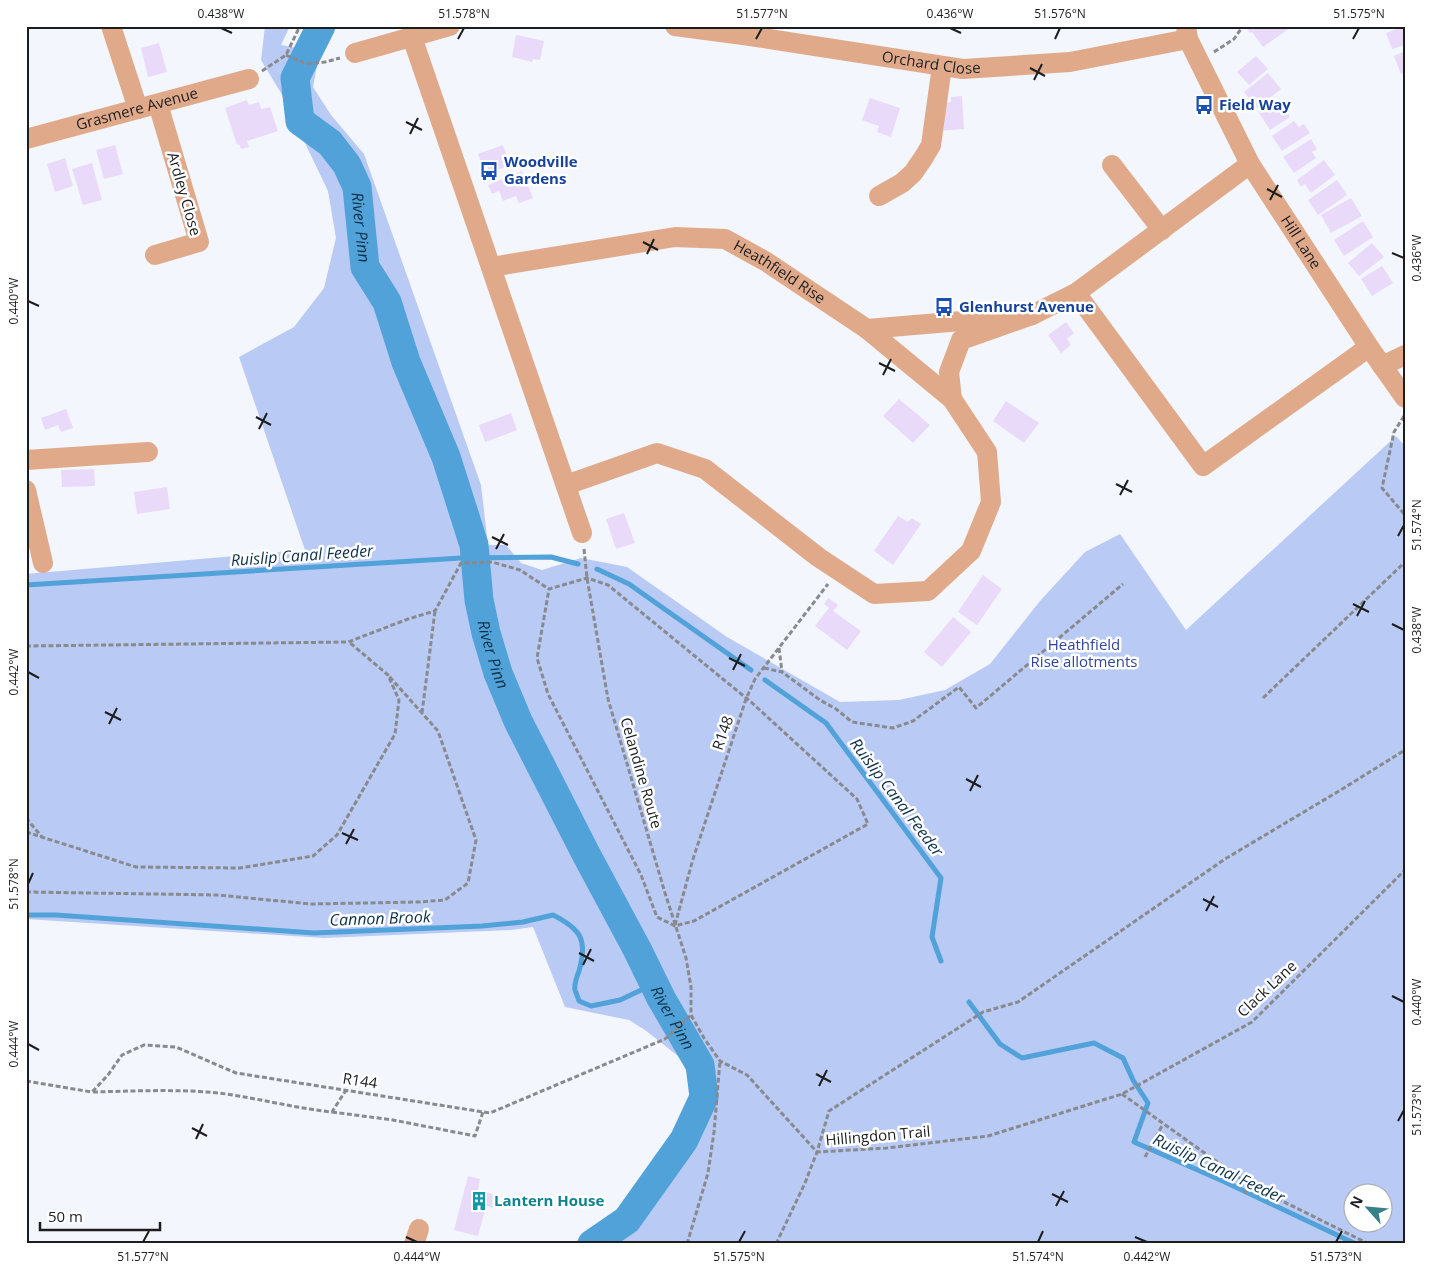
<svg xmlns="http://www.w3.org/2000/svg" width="1431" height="1270" viewBox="0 0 1431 1270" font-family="'Open Sans',sans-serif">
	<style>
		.green { fill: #b9caf5; fill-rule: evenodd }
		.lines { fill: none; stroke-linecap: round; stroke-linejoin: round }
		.stream { stroke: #51a2d9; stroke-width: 5 }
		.river { stroke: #51a2d9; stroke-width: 29 }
		.building { fill: #eadafa }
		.path { stroke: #888a8e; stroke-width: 3; stroke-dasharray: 5 2.5; stroke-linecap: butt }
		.minor { stroke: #e0aa8a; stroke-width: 20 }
		.ticks { fill: none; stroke: #1c1d1f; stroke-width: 2 }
		.labels { text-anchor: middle; stroke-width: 5; stroke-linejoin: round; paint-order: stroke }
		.street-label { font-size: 15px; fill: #1c1d1f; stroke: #fff }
		.transit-label { font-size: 15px; font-weight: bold; fill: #164399; stroke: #fff; text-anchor: start }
		.park-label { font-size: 15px; fill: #2f469c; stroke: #fff }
		.culture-label { font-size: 15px; font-weight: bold; fill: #0d838f; stroke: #fff; text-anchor: start }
		.water-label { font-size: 16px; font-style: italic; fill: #0d3147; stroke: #fff }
		.neatline { fill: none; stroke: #1c1d1f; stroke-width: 2 }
		.ticks-label { font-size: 12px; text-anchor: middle; fill: #1c1d1f }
	</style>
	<rect width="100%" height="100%" fill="#f3f6fc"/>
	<path class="green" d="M265,26h25l-9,19 16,3 11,-22h27l-17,34 -5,27 18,28 33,39 117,331 7,60h18l15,18 21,7 39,-12 46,9 100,70 113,65 59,-2 46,-10 45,-26 50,-63 45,-49 35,-18 66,96 210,-194 9,10v798h-832l62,-48 31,-55 19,-20 9,-24 -11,-37 -38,-30 -16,-10 -64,-13 -32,-80 -22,3 -187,8 -298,-19v-345l279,-24 -66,-193 55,-30 30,-39 12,-50 -8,-47 -47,-98 -20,-33zM1354,1192h30v30h-30z"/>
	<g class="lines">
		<path class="stream" d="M597,569l32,15 122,86
			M26,585l435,-27 90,-1 27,7
			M765,680l61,43 115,155 -9,59 9,24
			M26,915h30l258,18 168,-7 41,-4 30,-7c28,14 35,25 26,56 -2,5 -5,13 -4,19 1,3 3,7 4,11l12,5 29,-6 34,-16
			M969,1002l31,42 22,14 72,-15 29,15 10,22 15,23 -14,39 91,40 131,62"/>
		<path class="river" id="s1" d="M321,26l-26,52 5,43 30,22 17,22 10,22 8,80 22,35 19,60 40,95 28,88 5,55 7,33 12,40 20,48 68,133 51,95 24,49 39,67 4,32 -20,43 -57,80 -35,24"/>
	</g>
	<path class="building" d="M1245,26h48l-30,21 -11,-15 -2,1z
		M1405,26v19l-13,4 -6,-16z
		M516,35l28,6 -4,19 -7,-1 -1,3 -20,-5z
		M159,43l8,29 -19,5 -7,-29z
		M1405,51v21l-4,2 -7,-18z
		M1256,56l12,13 -19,16 -12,-13z
		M1268,73l13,16 -24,19 -13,-16z
		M962,96l2,33 -25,2 3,-28 9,-1v-5z
		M870,98l30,10 -9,29 -14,-5 2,-6 -17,-6z
		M247,100l2,5 10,-3 2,7 9,-2 8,24 -31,10 2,6 -8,2 -2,-5 -2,1 -12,-37z
		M1280,100l10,17 -20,13 -11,-17z
		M1294,121l5,6 5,-3 6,9 -28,18 -10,-15z
		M1311,139l6,10 -5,3 4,6 -22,15 -11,-16z
		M115,145l8,29 -19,5 -8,-29z
		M503,145l7,20 -20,8 -4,-10 -4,2 -4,-11z
		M65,158l8,28 -18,6 -8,-28z
		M1324,160l11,15 -24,18 -6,-9 -4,3 -4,-7z
		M92,163l10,37 -19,5 -11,-36z
		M522,171l11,27 -14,5 -3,-7 -13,5 -4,-10 -7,3 -4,-9z
		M1337,180l10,15 -29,20 -10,-15z
		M1351,198l11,18 -31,17 -10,-18z
		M1363,221l10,16 -29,19 -10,-16z
		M1372,243l12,14 -25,19 -11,-13z
		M1382,266l11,17 -21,13 -11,-17z
		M1066,322l8,11 -7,6 4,6 -10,8 -13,-18z
		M899,399l31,26 -17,18 -30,-27z
		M1006,401l33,22 -15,20 -31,-22z
		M66,409l7,19 -12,4 -3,-7 -13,5 -4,-12z
		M511,413l6,17 -32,12 -6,-17z
		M94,469l1,17 -33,1 -1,-17z
		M167,487l3,22 -33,5 -3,-22z
		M624,513l11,30 -19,6 -10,-30z
		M898,516l10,6 4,-4 9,6 -28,41 -19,-14z
		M983,575l19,14 -25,36 -19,-13z
		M828,598l10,7 -5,6 28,20 -14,19 -32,-24 14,-18 -5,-4z
		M953,617l18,15 -29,35 -18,-15z
		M468,1176l12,3 -2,11 21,6 -3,13 -10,-3 -8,30 -24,-6z"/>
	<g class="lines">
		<path class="path" d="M1214,52l20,-13 9,-13
			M286,55l20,9 19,-2 15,-4
			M262,71l24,-16 14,-29
			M1404,416l-10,16 -12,56 23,27
			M584,549l3,29 21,121 57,194 21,65 5,29v28l13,23 16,23 27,14 70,77 70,-4 101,-12 134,-42 130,-72 153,-152
			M26,646l322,-4 60,-23 27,-8 26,-48 31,-1 28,8 29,19 38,-11 21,7 143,117 106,97 11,25 -174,97 -19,5 -18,-9 -16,-42 -93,-181 -11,-36 12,-69
			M779,648l3,24
			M764,668l18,4 38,28 16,9 16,13 41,6 20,-7 46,-34 17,21 147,-124
			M1263,698l142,-136
			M422,713l13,-102
			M26,818l16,19
			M26,832l110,35 104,1 73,-12 24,-21 58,-101 4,-34 -11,-25 -39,-33
			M26,892l191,3 94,9 108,-2 26,-2 23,-17 8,-43 -38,-109 -50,-56
			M675,925l18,-66 53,-160 9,-20 73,-95
			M26,1081l66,11 16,-17 14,-20 22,-10 32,2 60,26 254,40 175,-74 26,-24
			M93,1092c42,-1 85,-3 126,1 38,5 75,15 113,19l14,-22
			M1122,1094l126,90 121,60
			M332,1112l61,8 82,16 8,-24
			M1145,1157l18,-33
			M1245,1194l3,-10
			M687,1244l21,-71 6,-41 6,-71
			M776,1244l29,-61 12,-31 12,-41 154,-99 35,-10 207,-143 114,-68 66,-41"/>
		<g class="minor">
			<path d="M111,26l27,83"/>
			<path id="s2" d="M675,26l68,9 220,34 107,-7 118,-23"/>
			<path id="s3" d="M1186,26l2,13 62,125 119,183 36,51"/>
			<path d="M412,37l170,496"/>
			<path d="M355,53l95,-27"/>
			<path id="s4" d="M26,139l223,-60"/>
			<path d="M1112,165l50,65"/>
			<path d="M879,196l23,-13 11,-10 11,-16 7,-12 11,-79"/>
			<path d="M155,255l44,-13 -41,-138"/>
			<path id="s5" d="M491,267l184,-30 50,2 40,22 102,68 165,-14"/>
			<path d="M1076,293l127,173 166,-119"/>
			<path d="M1382,366l23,-11"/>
			<path d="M952,399l-3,-27 12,-32 71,-25 44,-22 174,-129"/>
			<path d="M26,460l122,-8"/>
			<path d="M566,485l91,-32 48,16 113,88 56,37 54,-3 43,-40 20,-49 -4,-50 -35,-53 -85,-70"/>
			<path d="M26,490l17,73"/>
			<path d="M414,1244l5,-15"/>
		</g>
	</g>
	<path class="ticks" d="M221,28l11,5M950,28l11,5M458,39l6,-11M756,39l6,-11M1055,39l5,-11M1353,39l6,-11M1030,68l15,8M1034,80l8,-16M406,122l16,8M410,134l8,-16M1267,189l15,8M1270,200l8,-15M643,242l15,8M1392,253l12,5M647,254l7,-15M28,301l11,5M879,363l16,8M883,375l8,-16M256,417l15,8M259,429l8,-16M1116,484l16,8M1120,495l8,-15M1398,536l6,-11M492,537l16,8M496,549l8,-15M1353,604l16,8M1357,616l8,-15M1392,624l12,6M729,658l16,8M733,670l8,-16M28,672l11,6M105,712l16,8M109,724l8,-16M966,779l15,8M970,791l8,-16M342,833l16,7M346,844l8,-15M28,884l5,-11M1203,899l15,8M1206,911l8,-15M579,953l15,8M583,965l8,-16M1392,996l12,6M28,1044l11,6M816,1074l15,8M819,1086l8,-16M1398,1121l6,-11M192,1128l15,8M196,1139l7,-15M1052,1194l16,8M1056,1206l8,-15M406,1237l11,5M1135,1237l12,5M143,1242l6,-11M739,1242l6,-11M1038,1242l5,-11M1336,1242l6,-11"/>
	<defs>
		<g id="bus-bare" transform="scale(1.5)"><path d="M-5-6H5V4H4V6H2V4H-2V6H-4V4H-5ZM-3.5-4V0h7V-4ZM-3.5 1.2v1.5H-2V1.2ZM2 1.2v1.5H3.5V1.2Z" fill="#1a4fb4" stroke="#fff" stroke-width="2.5" paint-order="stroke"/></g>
		<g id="building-bare" transform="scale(1.5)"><path d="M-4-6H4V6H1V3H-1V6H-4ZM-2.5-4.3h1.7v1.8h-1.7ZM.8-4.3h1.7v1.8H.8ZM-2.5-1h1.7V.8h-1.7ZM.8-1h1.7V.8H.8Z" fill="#0f9aa8" stroke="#fff" stroke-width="2.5" paint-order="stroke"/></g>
	</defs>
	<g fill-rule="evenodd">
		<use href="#bus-bare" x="1204" y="105"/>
		<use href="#bus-bare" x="489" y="171"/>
		<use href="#bus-bare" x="944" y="307"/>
		<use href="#building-bare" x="479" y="1201"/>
	</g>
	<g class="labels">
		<g class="street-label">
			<text dy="5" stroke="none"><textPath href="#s2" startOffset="259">Orchard Close</textPath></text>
			<text dy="5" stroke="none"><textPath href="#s4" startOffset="115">Grasmere Avenue</textPath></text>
			<text transform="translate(184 194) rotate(74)" y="5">Ardley Close</text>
			<text dy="5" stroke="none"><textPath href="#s3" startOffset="246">Hill Lane</textPath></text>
			<text dy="5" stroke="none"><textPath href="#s5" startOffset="300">Heathfield Rise</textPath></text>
			<text transform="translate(723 733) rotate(-71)" y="5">R148</text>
			<text transform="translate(641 773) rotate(74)" y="5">Celandine Route</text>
			<text transform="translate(1267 989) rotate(-43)" y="5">Clack Lane</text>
			<text transform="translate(360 1081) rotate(9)" y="5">R144</text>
			<text transform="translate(878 1136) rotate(-5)" y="5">Hillingdon Trail</text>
		</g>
		<g class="transit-label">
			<text x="1219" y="110">Field Way</text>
			<text x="504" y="167">Woodville<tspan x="504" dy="17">Gardens</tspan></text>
			<text x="959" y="312">Glenhurst Avenue</text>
		</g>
		<g class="park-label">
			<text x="1084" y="650">Heathfield<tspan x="1084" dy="17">Rise allotments</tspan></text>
		</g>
		<g class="culture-label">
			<text x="494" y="1206">Lantern House</text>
		</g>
		<g class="water-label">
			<text dy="6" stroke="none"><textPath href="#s1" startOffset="231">River Pinn</textPath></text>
			<text transform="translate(302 555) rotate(-4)" y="6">Ruislip Canal Feeder</text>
			<text dy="6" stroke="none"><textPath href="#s1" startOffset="682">River Pinn</textPath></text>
			<text transform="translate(897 797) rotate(53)" y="6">Ruislip Canal Feeder</text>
			<text transform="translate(380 918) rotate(-2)" y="6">Cannon Brook</text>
			<text dy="6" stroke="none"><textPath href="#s1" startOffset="1088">River Pinn</textPath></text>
			<text transform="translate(1219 1168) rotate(25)" y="6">Ruislip Canal Feeder</text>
		</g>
	</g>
	<rect width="1431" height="1270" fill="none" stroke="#ffffff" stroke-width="55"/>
	<g transform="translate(1368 1208) rotate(297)"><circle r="24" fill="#ffffff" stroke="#a4a5a5"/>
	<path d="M0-4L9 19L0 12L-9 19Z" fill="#388087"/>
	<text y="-8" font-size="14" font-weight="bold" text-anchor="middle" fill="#1c1d1f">N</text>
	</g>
	<path d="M40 1222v8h120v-8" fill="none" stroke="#1c1d1f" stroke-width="2.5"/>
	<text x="48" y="1222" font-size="15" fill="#1c1d1f" stroke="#ffffff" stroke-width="4" paint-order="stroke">50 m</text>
	<rect x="28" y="28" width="1376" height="1214" class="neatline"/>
	<g class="ticks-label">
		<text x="221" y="18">0.438°W</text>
		<text x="464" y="18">51.578°N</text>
		<text x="762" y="18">51.577°N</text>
		<text x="950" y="18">0.436°W</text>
		<text x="1060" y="18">51.576°N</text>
		<text x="1359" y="18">51.575°N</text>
		<text transform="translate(1417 258) rotate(-90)" y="4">0.436°W</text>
		<text transform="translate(14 301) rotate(-90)" y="4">0.440°W</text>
		<text transform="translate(1417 525) rotate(-90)" y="4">51.574°N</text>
		<text transform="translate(1417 630) rotate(-90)" y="4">0.438°W</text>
		<text transform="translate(14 672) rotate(-90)" y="4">0.442°W</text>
		<text transform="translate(14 884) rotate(-90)" y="4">51.578°N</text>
		<text transform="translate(1417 1002) rotate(-90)" y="4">0.440°W</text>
		<text transform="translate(14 1044) rotate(-90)" y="4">0.444°W</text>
		<text transform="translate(1417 1110) rotate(-90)" y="4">51.573°N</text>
		<text x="143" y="1261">51.577°N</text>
		<text x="417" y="1261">0.444°W</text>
		<text x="739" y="1261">51.575°N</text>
		<text x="1038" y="1261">51.574°N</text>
		<text x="1147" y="1261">0.442°W</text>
		<text x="1336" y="1261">51.573°N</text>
	</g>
</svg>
